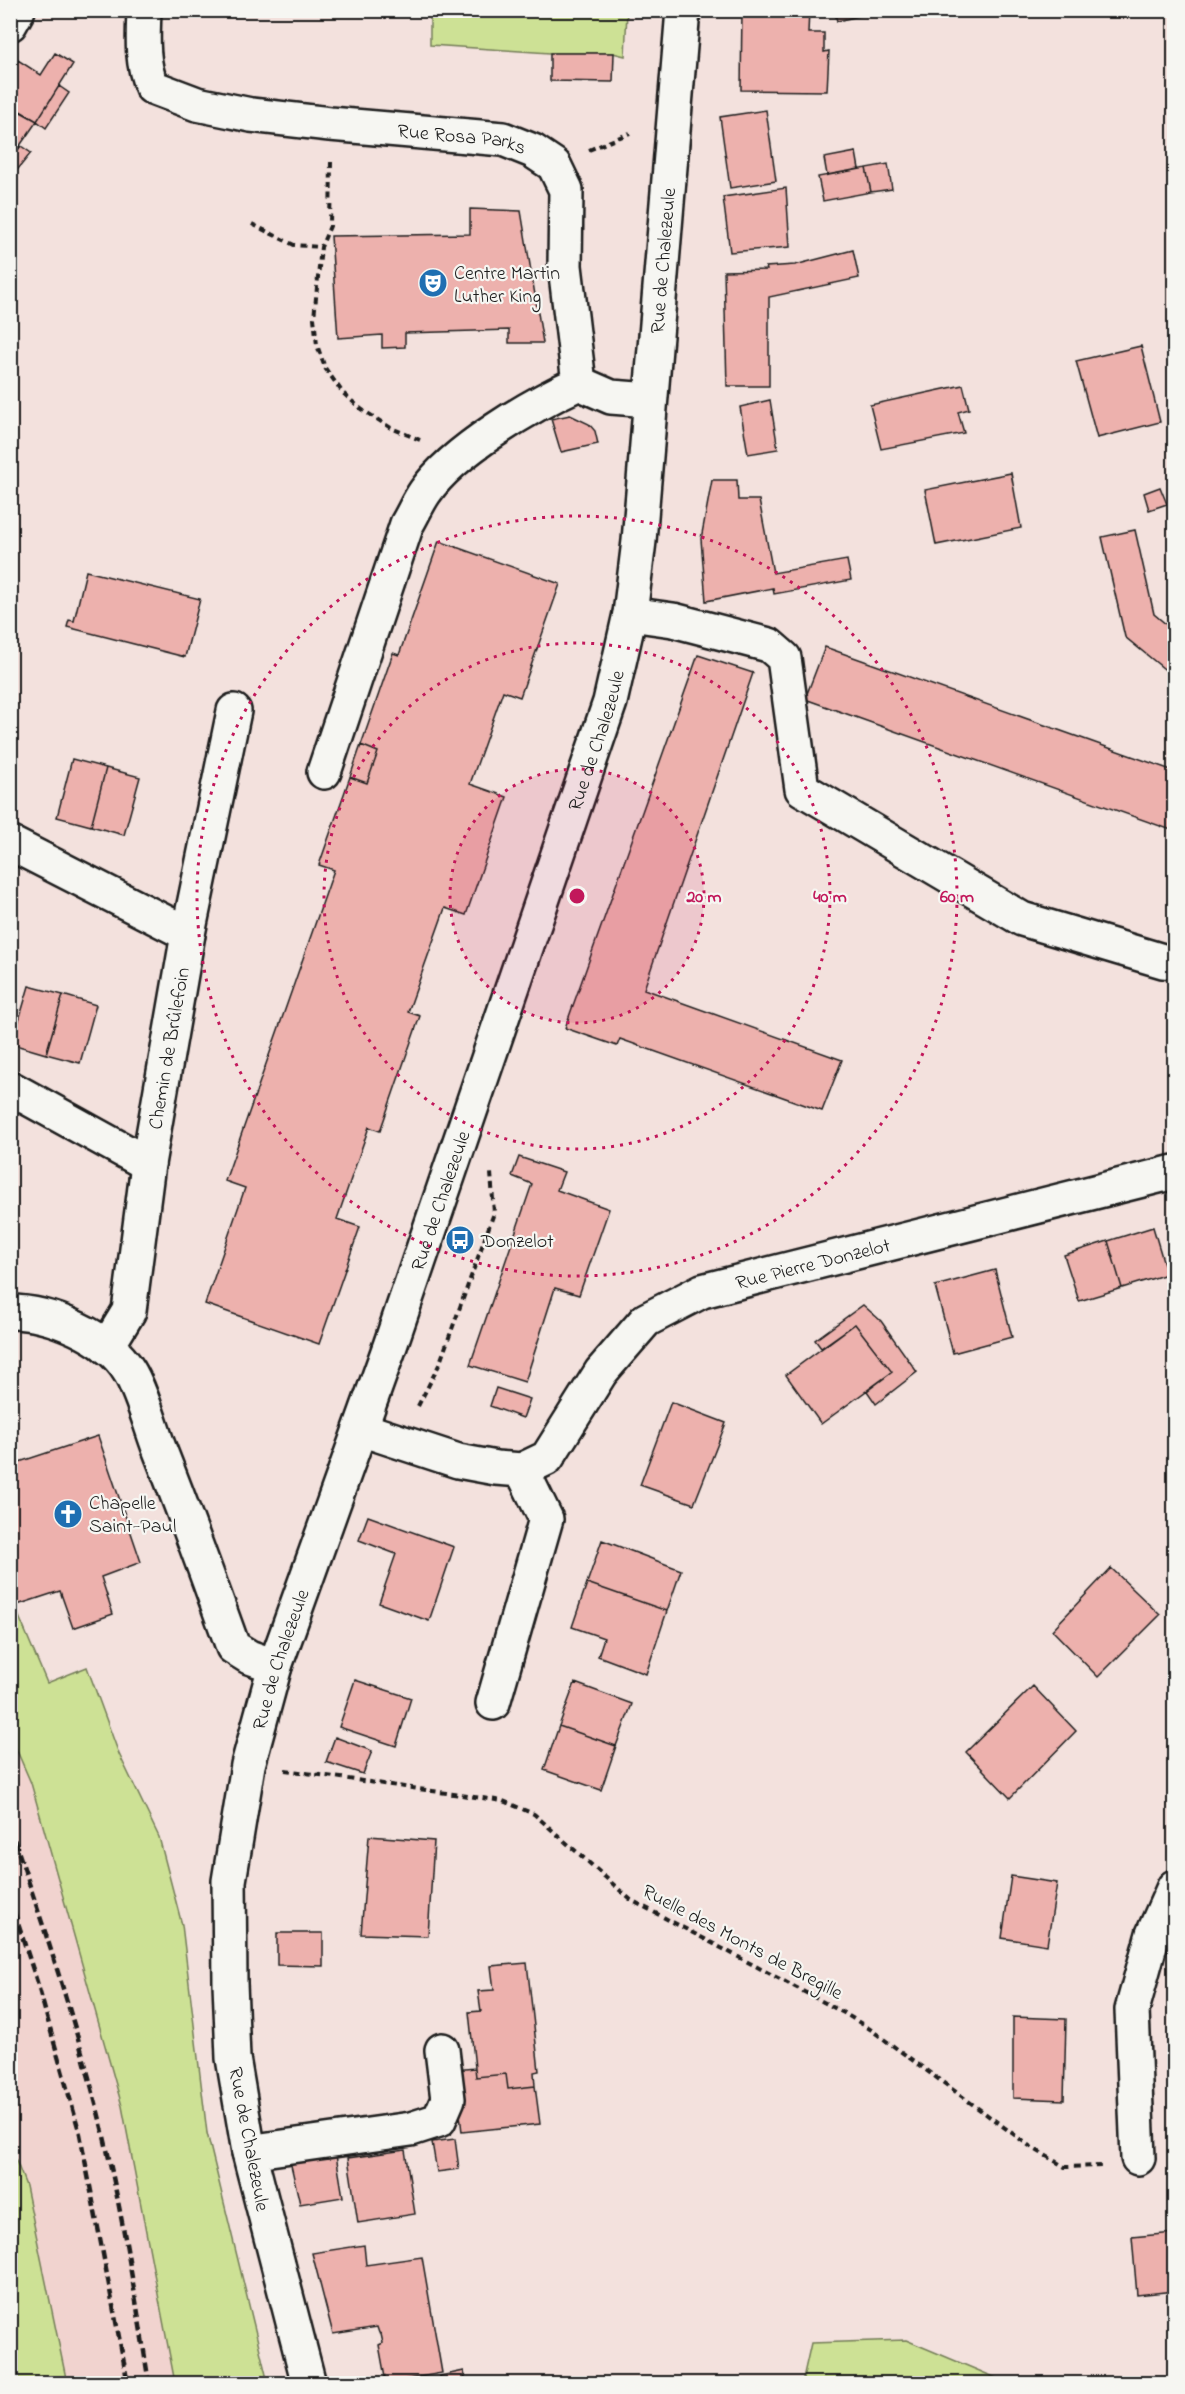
<svg xmlns="http://www.w3.org/2000/svg" width="1185" height="2394" viewBox="0 0 1185 2394" font-family="'Indie Flower',sans-serif">
	<style>
		.built { fill: #f1d3cf }
		.green { fill: #cde195; stroke: #747e58; stroke-width: 1.5 }
		.building { fill: #edb1ad; stroke: #1c1c1c; stroke-width: 1.5 }
		.lines { fill: none; stroke-linecap: round; stroke-linejoin: round }
		.minor-casing { stroke: #1c1c1c; stroke-width: 38 }
		.path { stroke: #1c1c1c; stroke-width: 4; stroke-dasharray: 6 4.5; stroke-linecap: butt }
		.minor { stroke: #f6f6f2; stroke-width: 33 }
		.rail { stroke: #1c1c1c; stroke-width: 4.5; stroke-dasharray: 9 4.5; stroke-linecap: butt }
		.ring { fill: none; stroke: #c2185b; stroke-width: 3; stroke-dasharray: 3 6 }
		.labels { text-anchor: middle; stroke-width: 4.5; stroke-linejoin: round; paint-order: stroke }
		.street-label { font-size: 20px; fill: #1c1c1c; stroke: #f6f6f2 }
		.poi-label { font-size: 20px; fill: #1c1c1c; stroke: #f6f6f2; text-anchor: start }
		.centre { fill: #c2185b; stroke: #f6f6f2; stroke-width: 3 }
		.ring-label { font-size: 18px; text-anchor: middle; font-weight: bold; fill: #c2185b; stroke: #f6f6f2; stroke-width: 4.5; stroke-linejoin: round; paint-order: stroke }
	</style>
	<rect width="100%" height="100%" fill="#f3e1dd"/>
	<filter id="ink" filterUnits="userSpaceOnUse"><feTurbulence type="fractalNoise" baseFrequency=".0167" numOctaves="2"/><feDisplacementMap in="SourceGraphic" scale="12" xChannelSelector="R" yChannelSelector="G"/><feConvolveMatrix kernelMatrix="1 2 1 2 8 2 1 2 1" color-interpolation-filters="sRGB"/></filter>
	<g filter="url(#ink)">
		<path class="built" d="M11,1631l239,752h-183l-41,-197 -15,-41z"/>
		<path class="green" d="M430,11h197l-2,45 -12,-3h-63l-120,-8z
			M10,1595l37,88 40,-16 32,87 40,83 23,88 25,208 61,250h-93l-53,-277 -91,-323 -20,-46z
			M10,2145l16,41 41,197h-56z
			M906,2340l102,43h-206l9,-40z"/>
		<path class="building" d="M742,10h67l-1,23h16v19l5,-1 -2,40 -86,-1z
			M834,10h34v4l-31,7z
			M55,53l18,11 -36,57 -27,-16v-33l8,-12 23,15z
			M550,53h64l-1,29 -63,-1z
			M59,86l10,7 -23,35 -9,-7z
			M766,110l10,71 -46,7 -10,-71z
			M19,111l18,10 -27,39v-36z
			M21,146l10,7 -21,26v-19z
			M856,152l3,17 -32,6 -3,-17z
			M888,164l4,25 -21,3 -5,-24z
			M866,168l5,24 -48,9 -5,-24z
			M786,188l4,59 -60,5 -7,-55z
			M470,209l51,2 22,132h-34v-13l-104,3v14l-23,1v-13l-44,3 -7,-102 139,-2z
			M853,250l6,28 -90,19v89h-42l-3,-115 43,-1 -1,-3 29,-2z
			M1141,346l19,76 -63,16 -21,-77z
			M963,385l6,24 -11,3 6,21 -83,16 -11,-44z
			M770,400l8,49 -30,5 -8,-47z
			M570,415l19,9 6,7 3,13 -37,8 -10,-33z
			M1011,473l10,55 -85,17 -11,-55z
			M712,480h25l1,20h21l14,73 74,-13 4,20 -77,14 -1,-6 -67,13 -5,-62z
			M1160,487l7,17 -18,6 -5,-17z
			M1135,530l19,84 20,17v46l-49,-40 -23,-100z
			M439,541l121,43 -40,113 -17,-6 -33,93 37,13 -41,118 -21,-7 -37,104 12,4 -40,115 -11,-4 -32,92 23,8 -41,117 -114,-40 40,-116 -20,-7 109,-311 -15,-5 31,-88 17,6 11,-31 -17,-7 32,-92 6,2z
			M86,571l114,28 -15,58 -118,-30 2,-7 5,1z
			M825,647l349,124v60l-369,-132z
			M698,655l55,18 -109,316 198,71 -20,51 -202,-72 -3,7 -52,-18z
			M361,745l17,7 -11,31 -17,-6z
			M72,759l34,9 -15,58 -34,-9z
			M106,768l34,9 -16,58 -33,-9z
			M29,986l34,9 -17,59 -34,-10z
			M63,995l33,10 -16,58 -34,-9z
			M519,1157l45,15 -7,18 52,19 -30,86 -24,-7 -30,94 -55,-17 62,-181 -20,-8z
			M1153,1227l14,47 -45,14 -14,-47z
			M1108,1241l14,47 -43,13 -15,-46z
			M995,1270l17,67 -59,16 -18,-67z
			M863,1305l18,16 36,51 -41,32 -9,-13 25,-19 -37,-48 -34,24 -6,-8z
			M855,1324l37,48 -71,52 -35,-49z
			M496,1388l34,11 -7,19 -33,-12z
			M671,1402l55,21 -32,81 -54,-19z
			M98,1436l43,126 -40,15 12,37 -40,14 -13,-37 -46,15 -4,-12v-129z
			M368,1516l86,31 -25,74 -50,-18 17,-49 -37,-14z
			M602,1540l79,30 -14,41 -80,-28z
			M1111,1568l49,47 -62,62 -46,-47z
			M587,1583l80,28 -21,63 -48,-18 6,-18 -32,-11z
			M355,1680l56,18 -15,48 -57,-19z
			M575,1683l57,21 -16,42 -57,-20z
			M1033,1686l43,45 -66,67 -44,-46z
			M559,1726l57,20 -15,44 -57,-20z
			M335,1737l37,14 -9,23 -37,-12z
			M369,1836l65,5 -6,95 -67,-2z
			M1011,1876l46,7 -10,62 -45,-7z
			M277,1933h46v33l-46,-1z
			M527,1963l12,108 -5,1 1,14 -27,3 -2,-15 -30,3 -7,-65 12,-1 -3,-20 16,-1 -3,-24z
			M1013,2017l53,2 -2,81 -51,-2z
			M475,2068l1,9 30,-3 2,15 27,-3 5,38 -78,8 -7,-62z
			M455,2139l4,30 -22,3 -5,-30z
			M405,2150l10,64 -57,9 -10,-65z
			M336,2155l7,42 -43,7 -10,-43z
			M1174,2233v58l-37,4 -5,-58z
			M364,2245l2,20 56,-8 20,116 -56,10 -7,-38 4,-2 -2,-9 -2,-1 -2,-6 -44,7 -21,-81z
			M464,2371l2,13h-26v-8z
			M440,2379v5h-25z"/>
		<g class="lines">
			<g class="minor-casing">
				<g id="minor">
					<path id="s1" d="M144,10c-1,27 -3,53 8,77l45,17 54,11 79,9 173,15 30,12 21,14 12,25 -1,76 14,117 32,14 39,3"/>
					<path d="M10,24l8,-14"/>
					<path d="M630,614l43,6 96,25 15,13 18,131 220,130 141,42 11,1"/>
					<path d="M324,772l83,-248c6,-10 11,-22 18,-32 29,-42 108,-88 154,-109"/>
					<path d="M10,843l178,91"/>
					<path d="M10,1088l138,76"/>
					<path d="M10,1312c40,0 98,24 119,59 12,19 22,56 30,77 26,66 50,132 74,199l16,10 26,9"/>
					<path id="s2" d="M107,1347l22,-36 19,-147 40,-230 46,-223"/>
					<path id="s3" d="M361,1429l97,32 38,7 26,2 25,-12 54,-86 45,-52 56,-29 472,-119"/>
					<path d="M493,1703l53,-184 -24,-49"/>
					<path d="M249,2152l162,-23 28,-9 9,-21 -6,-49"/>
					<path d="M1138,2158l-6,-148 21,-76 21,-47"/>
					<path id="s4" d="M309,2384l-60,-232 -16,-94 -3,-75 -1,-102 19,-116 27,-99 115,-320 220,-644 20,-88 9,-73 44,-531"/>
				</g>
			</g>
			<path class="path" d="M589,150l41,-17
				M331,162l-1,64 -9,21 -7,71 3,27 8,23 18,25 18,16 30,19 29,12
				M252,224l42,21 27,2
				M418,1406l21,-41 55,-152 -3,-40
				M285,1770l218,31 31,13 97,86 213,113 26,16 161,118 34,20 37,-1"/>
			<use href="#minor" class="minor"/>
			<path class="rail" d="M10,1827c34,100 67,199 92,301 20,84 34,170 47,256
				M10,1899l27,83 43,152 48,250"/>
		</g>
	</g>
	<circle cx="577" cy="896" r="127" fill="#c2185b" fill-opacity=".12"/>
	<g class="ring">
		<circle cx="577" cy="896" r="127"/>
		<circle cx="577" cy="896" r="253"/>
		<circle cx="577" cy="896" r="380"/>
	</g>
	<defs>
		<g id="theatre-disc" transform="scale(1.5)"><circle r="9.5" fill="#1f6fb2" stroke="#f6f6f2"/><path d="M-5-5.5Q0-4 5-5.5V0Q5 5 0 6Q-5 5-5 0ZM-3.3-2.5H-1v1.5H-3.3ZM1-2.5H3.3v1.5H1ZM-2.8 1Q0 5.5 2.8 1Z" fill="#fff"/></g>
		<g id="bus-disc" transform="scale(1.5)"><circle r="9.5" fill="#1f6fb2" stroke="#f6f6f2"/><path d="M-5-6H5V4H4V6H2V4H-2V6H-4V4H-5ZM-3.5-4V0h7V-4ZM-3.5 1.2v1.5H-2V1.2ZM2 1.2v1.5H3.5V1.2Z" fill="#fff"/></g>
		<g id="church-disc" transform="scale(1.5)"><circle r="9.5" fill="#1f6fb2" stroke="#f6f6f2"/><path d="M-1.2-6h2.4v3.5h3.3v2.4h-3.3V6h-2.4V-.1h-3.3v-2.4h3.3Z" fill="#fff"/></g>
	</defs>
	<g fill-rule="evenodd">
		<use href="#theatre-disc" x="433" y="283"/>
		<use href="#bus-disc" x="460" y="1240"/>
		<use href="#church-disc" x="68" y="1514"/>
	</g>
	<g class="labels">
		<g class="street-label">
			<text dy="7" stroke="none"><textPath href="#s1" startOffset="394">Rue Rosa Parks</textPath></text>
			<text dy="7" stroke="none"><textPath href="#s4" startOffset="2198">Rue de Chalezeule</textPath></text>
			<text dy="7" stroke="none"><textPath href="#s4" startOffset="1712">Rue de Chalezeule</textPath></text>
			<text dy="7" stroke="none"><textPath href="#s2" startOffset="308">Chemin de Brûlefoin</textPath></text>
			<text dy="7" stroke="none"><textPath href="#s4" startOffset="1226">Rue de Chalezeule</textPath></text>
			<text dy="7" stroke="none"><textPath href="#s3" startOffset="542">Rue Pierre Donzelot</textPath></text>
			<text dy="7" stroke="none"><textPath href="#s4" startOffset="740">Rue de Chalezeule</textPath></text>
			<text transform="translate(743 1941) rotate(28)" y="7">Ruelle des Monts de Bregille</text>
			<text transform="translate(250 2139) rotate(79)" y="7">Rue de Chalezeule</text>
		</g>
		<g class="poi-label">
			<text x="454" y="279">Centre Martin<tspan x="454" dy="23">Luther King</tspan></text>
			<text x="481" y="1247">Donzelot</text>
			<text x="89" y="1509">Chapelle<tspan x="89" dy="23">Saint-Paul</tspan></text>
		</g>
	</g>
	<circle cx="577" cy="896" r="9" class="centre"/>
	<g class="ring-label">
		<text x="704" y="902">20 m</text>
		<text x="830" y="902">40 m</text>
		<text x="957" y="902">60 m</text>
	</g>
	<rect width="1185" height="2394" fill="none" stroke="#f6f6f2" stroke-width="36"/>
	<rect x="18" y="18" width="1149" height="2358" fill="none" stroke="#1c1c1c" stroke-width="2" filter="url(#ink)"/>
</svg>
